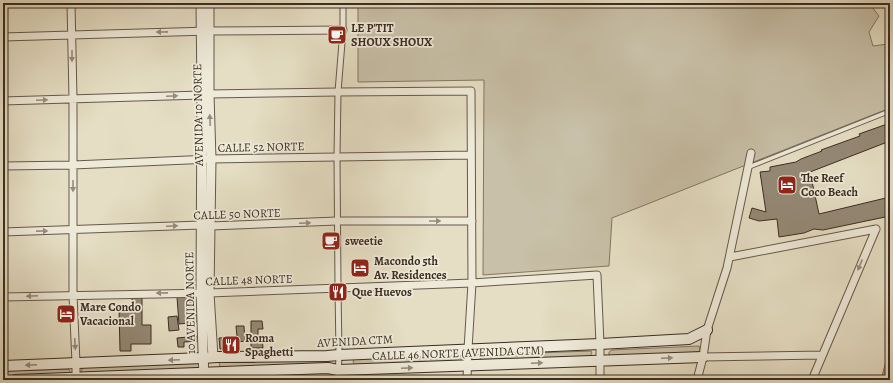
<svg xmlns="http://www.w3.org/2000/svg" width="893" height="383" viewBox="0 0 893 383" font-family="Alegreya,serif">
	<style>
		.green { fill: #c8c0a8; stroke: #827664 }
		.water { fill: #aca18d; stroke: #807262 }
		.building { fill: #948976; stroke: #3d2c21 }
		.lines { fill: none; stroke-linecap: round; stroke-linejoin: round }
		.service-casing { stroke: #67584a; stroke-width: 5.5 }
		.pedestrian-casing { stroke: #67584a; stroke-width: 7 }
		.minor-casing { stroke: #67584a; stroke-width: 9 }
		.tertiary-casing { stroke: #67584a; stroke-width: 11 }
		.secondary-casing { stroke: #3d2c21; stroke-width: 12 }
		.service { stroke: #eeead9; stroke-width: 3.5 }
		.pedestrian { stroke: #eeead9; stroke-width: 5 }
		.minor { stroke: #eeead9; stroke-width: 7 }
		.tertiary { stroke: #eeead9; stroke-width: 9 }
		.secondary { stroke: #eeead9; stroke-width: 10 }
		.oneway { fill: #968b7d }
		.labels { text-anchor: middle; stroke-width: 3.5; stroke-linejoin: round; paint-order: stroke }
		.poi-label { font-size: 12px; font-weight: bold; fill: #3d2c21; stroke: #eeead9; text-anchor: start }
		.street-label { font-size: 12px; fill: #3d2c21; stroke: #eeead9 }
	</style>
	<rect width="100%" height="100%" fill="#e5dec4"/>
	<filter id="stains"><feTurbulence type="fractalNoise" baseFrequency=".005" numOctaves="4"/><feColorMatrix values="0 0 0 0 .2 0 0 0 0 .09 0 0 0 0 .02 0 0 0 .5 -.17"/></filter>
	<radialGradient id="worn" r=".72"><stop offset=".6" stop-color="#630" stop-opacity="0"/><stop offset="1" stop-color="#630" stop-opacity=".3"/></radialGradient>
	<path class="green" d="M358,3h511l10,13 -10,16 4,14 15,-2 2,7v57l-278,110 -3,48 -126,9 1,-195 -126,2z
		M699,346l1,4 -2,2 -87,5 -2,-2v-3l3,-2z
		M591,351l1,2 -2,3 -109,5 -1,-3 1,-3z
		M462,356h1v4l-1,1 -107,4 -2,-3 1,-3z
		M323,360l1,2 -1,2 -103,3 -1,-5z
		M198,363l2,2v3l-117,5 -2,-1 1,-3 3,-2z
		M68,369l2,2v2l-67,3v-5z"/>
	<path class="water" d="M890,346v34h-9z"/>
	<path class="building" d="M890,123v18l-80,31 9,42 71,-17v19l-67,14 -9,-1 -10,4 -25,4 -2,-18 -18,2 -10,-3 3,-10 14,4 -6,-40 10,-1v-4l26,-5 5,-3 21,-8 -1,-1 39,-14 -1,-2z
		M192,295l1,16 4,-1 1,12 -19,2 -2,-27z
		M132,297h10v28h9v19h-20v7h-11l-1,-43h13z
		M177,316l2,14 -10,1 -1,-14z
		M251,321h11l1,8h-5v8h4l1,11h-12z
		M236,326h8l1,15 -7,1 1,6 -19,1 -1,-11 18,-1z
		M199,336v5l-15,1v5h-6l-1,-9z"/>
	<g class="lines">
		<g class="service-casing">
			<path id="service" d="M749,167l141,-56"/>
		</g>
		<g class="pedestrian-casing">
			<path id="pedestrian" d="M338,380l1,-25 -1,-68 -1,-130 1,-65 5,-62v-27"/>
		</g>
		<g class="minor-casing">
			<path id="minor" d="M71,3l2,96v196l3,68v17
				M3,37l206,-6 134,-1
				M3,101l199,-6 7,-1 129,-2 133,-1 1,192 -4,66 -1,31
				M3,166l70,-1 138,-6 126,-2 134,-2
				M3,232l198,-7 9,1 127,-5h135
				M730,257l146,-28
				M3,297l206,-4 263,-10 125,-8 3,69v36
				M703,357l119,-2
				M697,380l6,-23 4,-27 20,-62 24,-115
				M812,380l64,-151"/>
		</g>
		<g class="tertiary-casing">
			<path id="tertiary" d="M201,3l1,92 -1,197 3,88
				M209,3v91l2,65 -2,134 4,64"/>
		</g>
		<g class="secondary-casing">
			<path id="secondary" d="M3,366l200,-8 14,-1 110,-1 12,-1 261,-11 89,-5 18,-9
				M15,380l313,-12 10,2 365,-13"/>
		</g>
		<use href="#service" class="service"/>
		<use href="#pedestrian" class="pedestrian"/>
		<use href="#minor" class="minor"/>
		<use href="#tertiary" class="tertiary"/>
		<use href="#secondary" class="secondary"/>
	</g>
	<defs><path id="oneway-solid" d="M-6-.8H1V-3.2L6.5 0L1 3.2V.8H-6Z"/></defs>
	<g class="oneway">
		<use href="#oneway-solid" transform="translate(162 32) rotate(179)"/>
		<use href="#oneway-solid" transform="translate(72 56) rotate(90)"/>
		<use href="#oneway-solid" transform="translate(172 96) rotate(-2)"/>
		<use href="#oneway-solid" transform="translate(42 100) rotate(-2)"/>
		<use href="#oneway-solid" transform="translate(210 120) rotate(-92)"/>
		<use href="#oneway-solid" transform="translate(73 186) rotate(90)"/>
		<use href="#oneway-solid" transform="translate(435 221)"/>
		<use href="#oneway-solid" transform="translate(305 223) rotate(-2)"/>
		<use href="#oneway-solid" transform="translate(172 226) rotate(-2)"/>
		<use href="#oneway-solid" transform="translate(42 231) rotate(-1)"/>
		<use href="#oneway-solid" transform="translate(860 265) rotate(113)"/>
		<use href="#oneway-solid" transform="translate(162 293) rotate(179)"/>
		<use href="#oneway-solid" transform="translate(32 296) rotate(178)"/>
		<use href="#oneway-solid" transform="translate(75 344) rotate(87)"/>
		<use href="#oneway-solid" transform="translate(667 358) rotate(-2)"/>
		<use href="#oneway-solid" transform="translate(174 360) rotate(178)"/>
		<use href="#oneway-solid" transform="translate(537 363) rotate(-2)"/>
		<use href="#oneway-solid" transform="translate(31 365) rotate(178)"/>
		<use href="#oneway-solid" transform="translate(407 368) rotate(-2)"/>
	</g>
	<defs>
		<g id="cafe-square" transform="scale(1)"><rect x="-9" y="-9" width="18" height="18" rx="4" fill="#8f2418" stroke="#eeead9"/><path d="M-5.5-4.5H6V0H3Q3 3.5 0 3.5H-2.5Q-5.5 3.5-5.5 0ZM3-3.2v2h1.7v-2ZM-6 4.5H4V6H-6Z" fill="#fff"/></g>
		<g id="hotel-square" transform="scale(1)"><rect x="-9" y="-9" width="18" height="18" rx="4" fill="#8f2418" stroke="#eeead9"/><path d="M-6-4.5h1.5V1H6V5H4.5V3h-9V5H-6ZM-4 0a1.8 1.8 0 1 1 3.6 0ZM.5 0V-2.5h3Q6-2.5 6 0Z" fill="#fff"/></g>
		<g id="restaurant-square" transform="scale(1)"><rect x="-9" y="-9" width="18" height="18" rx="4" fill="#8f2418" stroke="#eeead9"/><path d="M-5-6h1v4h1v-4h1v4h1v-4h1v5L-1.5 .5V6h-2V.5L-5-1ZM5-6V6H3V1.5H1.5Q1.5-4 5-6Z" fill="#fff"/></g>
	</defs>
	<g fill-rule="evenodd">
		<use href="#cafe-square" x="337" y="35"/>
		<use href="#hotel-square" x="787" y="185"/>
		<use href="#cafe-square" x="331" y="241"/>
		<use href="#hotel-square" x="360" y="268"/>
		<use href="#restaurant-square" x="338" y="292"/>
		<use href="#hotel-square" x="66" y="314"/>
		<use href="#restaurant-square" x="231" y="345"/>
	</g>
	<g class="labels">
		<g class="poi-label">
			<text x="351" y="32">LE P'TIT<tspan x="351" dy="14">SHOUX SHOUX</tspan></text>
			<text x="801" y="182">The Reef<tspan x="801" dy="14">Coco Beach</tspan></text>
			<text x="345" y="245">sweetie</text>
			<text x="374" y="265">Macondo 5th<tspan x="374" dy="14">Av. Residences</tspan></text>
			<text x="352" y="296">Que Huevos</text>
			<text x="80" y="311">Mare Condo<tspan x="80" dy="14">Vacacional</tspan></text>
			<text x="245" y="342">Roma<tspan x="245" dy="14">Spaghetti</tspan></text>
		</g>
		<g class="street-label">
			<text transform="translate(198 115) rotate(-91)" y="4">AVENIDA 10 NORTE</text>
			<text transform="translate(261 147) rotate(-1)" y="4">CALLE 52 NORTE</text>
			<text transform="translate(237 214) rotate(-2)" y="4">CALLE 50 NORTE</text>
			<text transform="translate(249 280) rotate(-2)" y="4">CALLE 48 NORTE</text>
			<text transform="translate(190 303) rotate(-91)" y="4">10 AVENIDA NORTE</text>
			<text transform="translate(355 341) rotate(-3)" y="4">AVENIDA CTM</text>
			<text transform="translate(458 353) rotate(-2)" y="4">CALLE 46 NORTE (AVENIDA CTM)</text>
		</g>
	</g>
	<rect width="893" height="383" fill="none" stroke="#e5dec4" stroke-width="16"/>
	<rect x="4" y="4" width="885" height="375" fill="none" stroke="#3d2c21" stroke-width="2"/>
	<rect x="8" y="8" width="877" height="367" fill="none" stroke="#3d2c21"/>
	<rect width="100%" height="100%" filter="url(#stains)"/>
	<rect width="100%" height="100%" fill="url(#worn)"/>
</svg>
